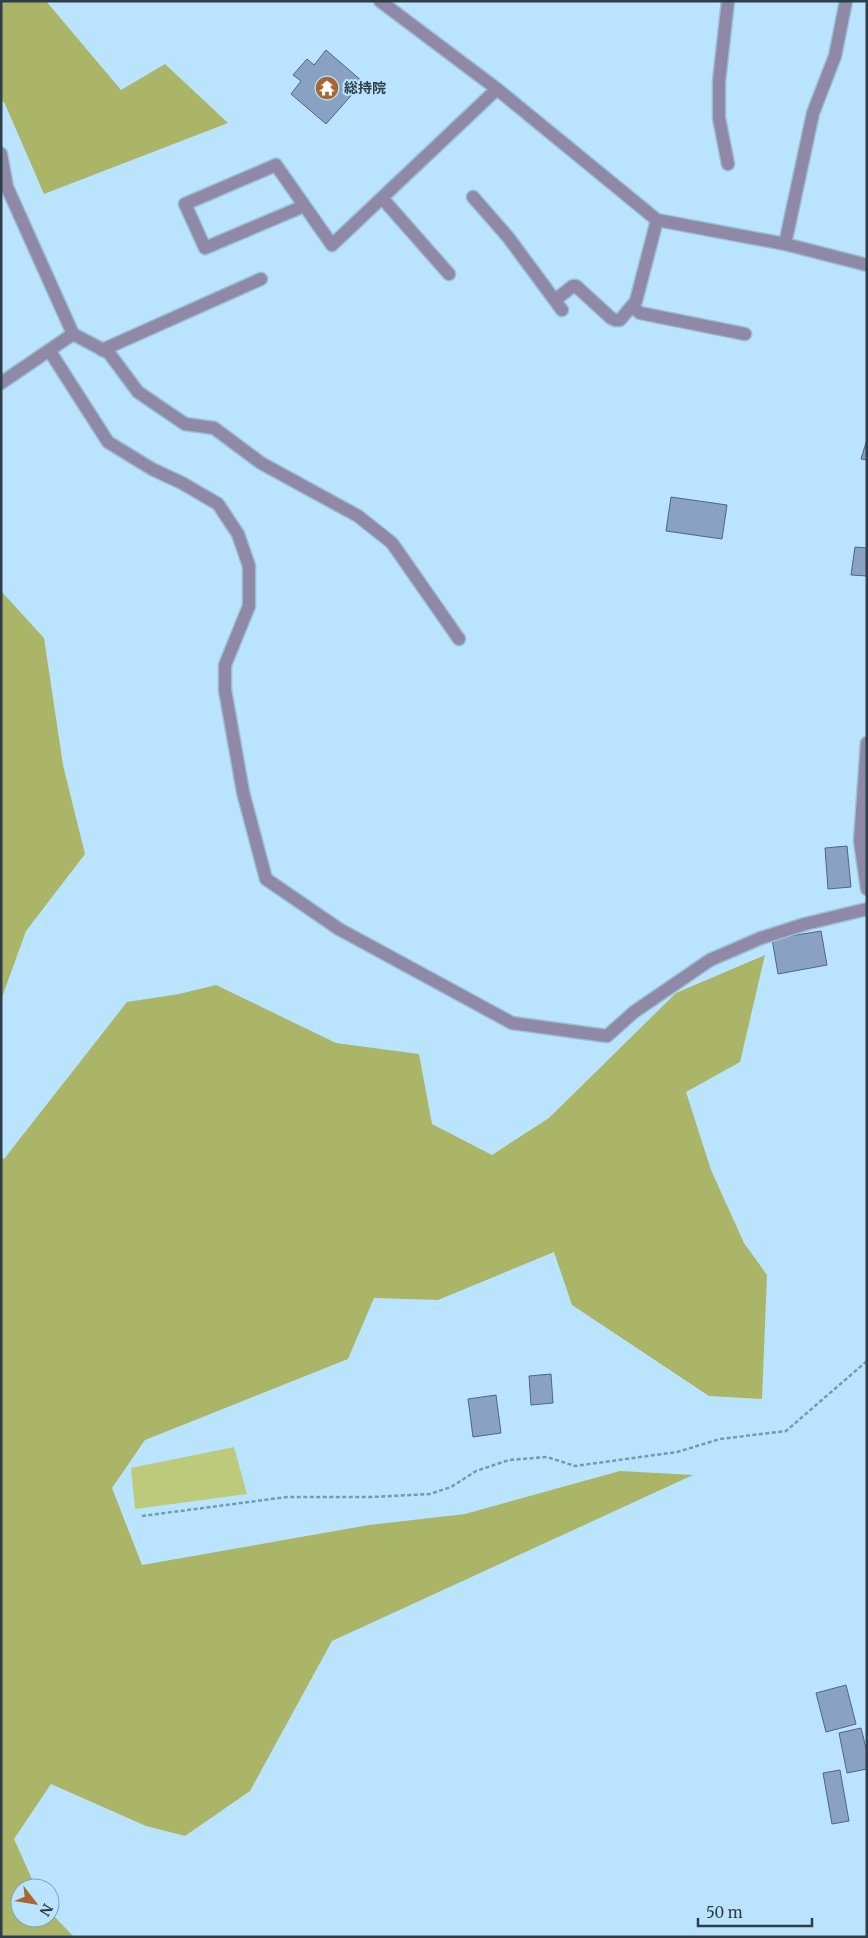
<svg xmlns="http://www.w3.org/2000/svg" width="868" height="1938" viewBox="0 0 868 1938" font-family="Merriweather,'Noto Sans JP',serif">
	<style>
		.green { fill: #bdc97b }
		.forest { fill: #aab567 }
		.building { fill: #89a2c3; stroke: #4f6685 }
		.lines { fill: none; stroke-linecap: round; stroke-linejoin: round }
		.minor-casing { stroke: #9bbfd6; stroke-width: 15 }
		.path { stroke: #7998aa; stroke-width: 2.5; stroke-dasharray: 4 2.5; stroke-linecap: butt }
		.minor { stroke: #8f88a7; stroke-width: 12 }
		.labels { text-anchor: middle; stroke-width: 4; stroke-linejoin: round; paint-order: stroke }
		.poi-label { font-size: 14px; font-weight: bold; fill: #2d3e48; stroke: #bae4fe; text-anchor: start }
	</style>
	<rect width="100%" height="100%" fill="#bae4fe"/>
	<path class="green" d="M234,1447l13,47 -112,15 -4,-41z"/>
	<path class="forest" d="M1,1h45l75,89 44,-26 63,59 -184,71 -39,-90 -4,-5z
		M1,591l43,47 19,127 22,89 -59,77 -25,69z
		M765,955l-25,107 -54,30 25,78 33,73 23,32 -5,124 -53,-3 -137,-91 -18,-53 -116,48 -64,-2 -26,61 -203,81 -33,48 30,77 227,-40 96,-11 155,-43 73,4 -361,166 -82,150 -65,45 -39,-10 -95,-42 -37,55 22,49h-16v30h30v-6l24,25h-73v-780l3,2 123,-157 52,-8 37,-9 120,58 83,11 13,70 60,31 57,-37 127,-125z"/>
	<path class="building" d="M326,50l37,32 -37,42 -35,-30 10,-13 -8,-6 14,-16 7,6z
		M867,439v21l-6,-1z
		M671,497l56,8 -5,34 -56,-8z
		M855,547l12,1v28l-16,-1z
		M847,846l4,41 -23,2 -3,-41z
		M821,931l6,34 -49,9 -6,-35z
		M551,1374l2,29 -22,2 -2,-29z
		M496,1395l5,38 -28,4 -5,-38z
		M846,1685l10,39 -30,8 -10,-39z
		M861,1728l6,24v17l-20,4 -8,-40z
		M840,1770l9,51 -17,3 -9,-51z"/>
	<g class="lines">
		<g class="minor-casing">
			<path id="minor" d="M380,1l117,88 160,131 128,24 82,21
				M1,154l6,33 66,147 36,19 29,39 47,32 29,4 47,35 97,53 34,27 67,96
				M728,164l-9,-46v-37l9,-80
				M473,197l35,40 54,73
				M382,198l67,76
				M304,206l-99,42 -20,-44 91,-39 56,80 165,-156
				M785,244l28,-131 22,-57 11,-55
				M555,300l18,-14h3l35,32 4,2h5l16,-19 21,-81
				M633,307l7,6 105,21
				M49,350l59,92 44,27 30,14 36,21 20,30 11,32v40l-24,59v25l18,102 23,87 73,50 173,94 95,13 27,-24 76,-52 51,-22 44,-14 62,-15
				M102,350l159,-71
				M1,383l72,-49
				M867,743l-7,98 7,48"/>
		</g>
		<path class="path" d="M142,1516l145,-19h85l58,-3 21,-7 25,-16 33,-11 38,-3 28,9 102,-14 43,-13 66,-8 81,-70"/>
		<use href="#minor" class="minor"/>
	</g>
	<defs>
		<g id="temple-disc" transform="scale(1.25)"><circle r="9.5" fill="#a86633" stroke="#bae4fe"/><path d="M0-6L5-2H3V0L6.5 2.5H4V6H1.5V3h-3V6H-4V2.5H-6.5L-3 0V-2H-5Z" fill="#fff"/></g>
	</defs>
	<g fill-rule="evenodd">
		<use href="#temple-disc" x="327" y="88"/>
	</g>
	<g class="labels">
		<g class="poi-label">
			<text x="344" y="93">総持院</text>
		</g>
	</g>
	<rect width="868" height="1938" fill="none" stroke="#2d3e48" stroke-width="5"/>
	<g transform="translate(35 1903) rotate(121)"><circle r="24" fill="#bae4fe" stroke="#82a2b5"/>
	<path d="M0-4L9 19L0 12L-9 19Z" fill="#a86633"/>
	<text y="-8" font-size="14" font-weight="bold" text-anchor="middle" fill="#2d3e48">N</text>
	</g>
	<path d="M698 1918v8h114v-8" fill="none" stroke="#2d3e48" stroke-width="2.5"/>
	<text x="706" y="1918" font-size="15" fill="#2d3e48" stroke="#bae4fe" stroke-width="4" paint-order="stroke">50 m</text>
</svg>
